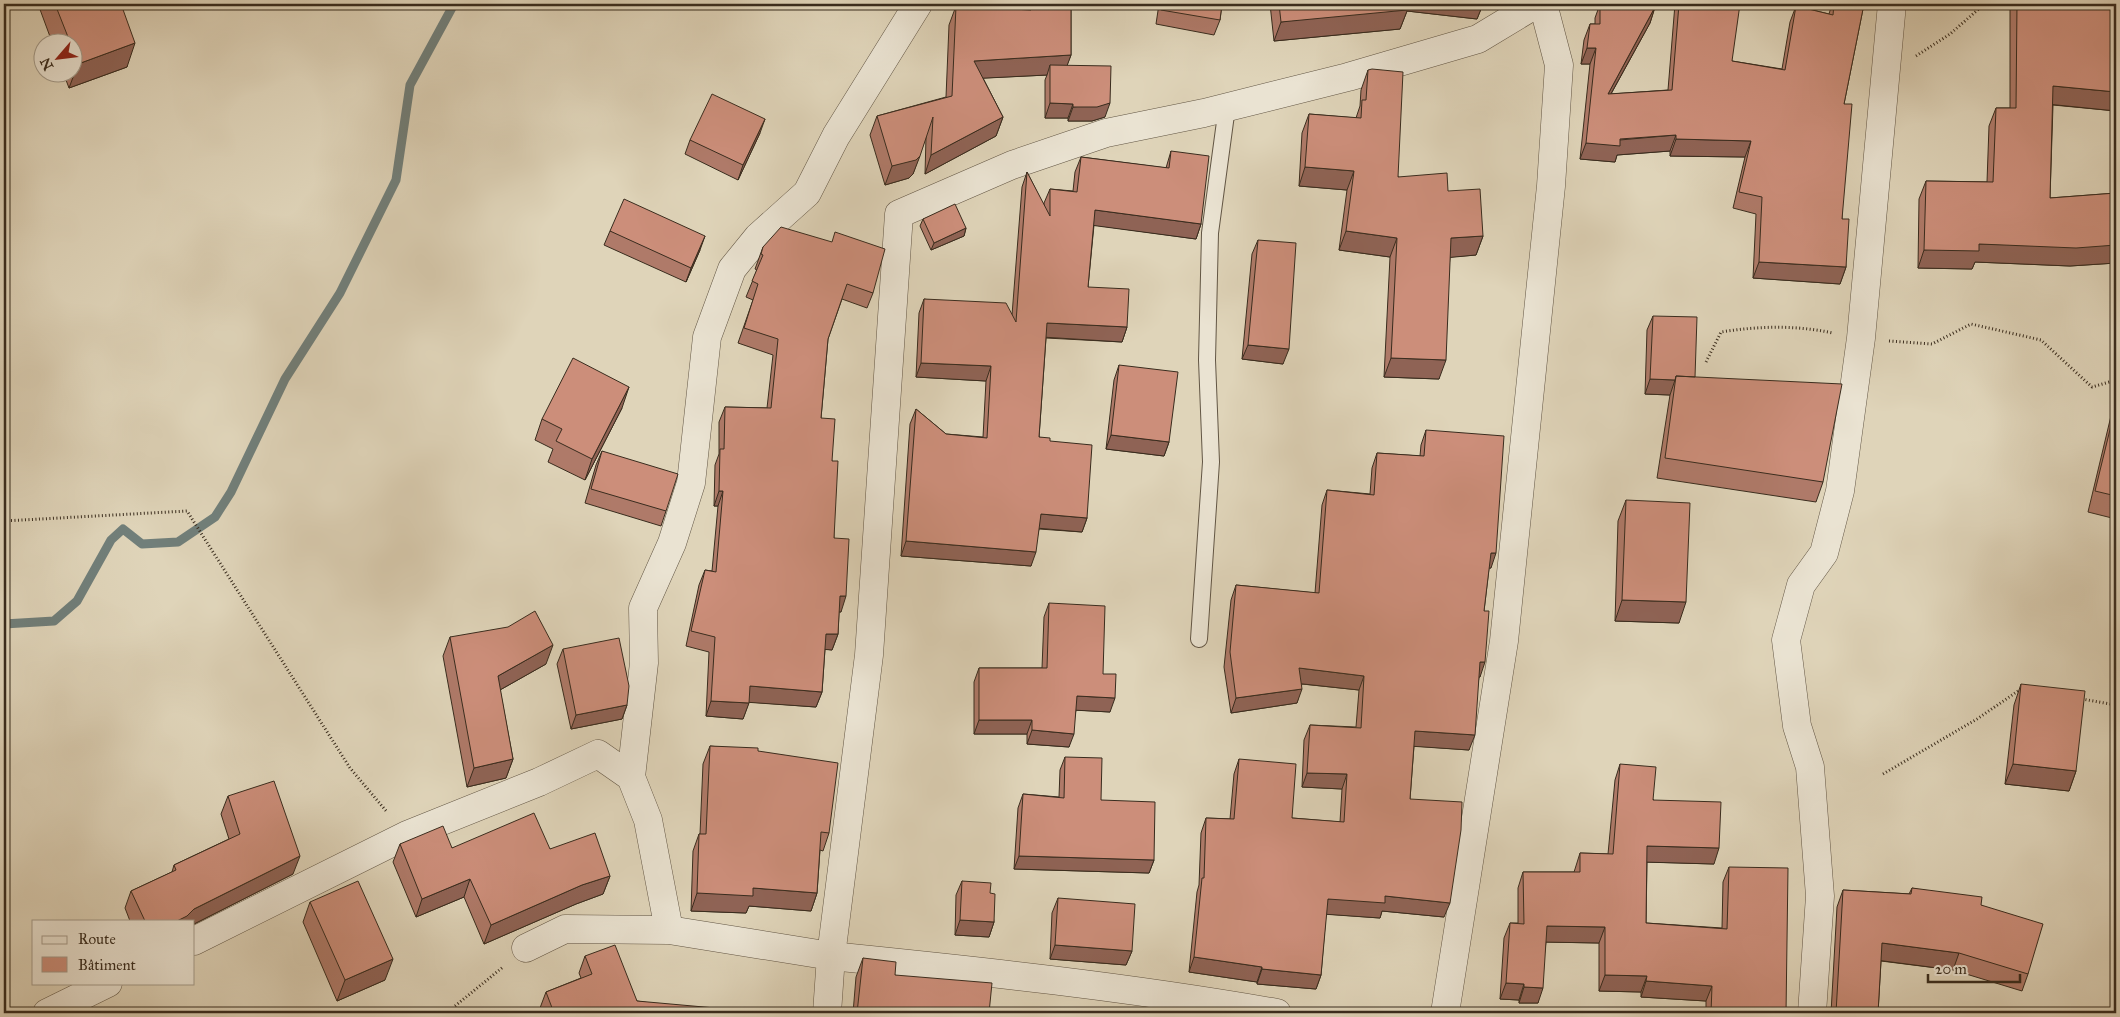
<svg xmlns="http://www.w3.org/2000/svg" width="2120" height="1017" viewBox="0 0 2120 1017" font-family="'IM FELL Great Primer',serif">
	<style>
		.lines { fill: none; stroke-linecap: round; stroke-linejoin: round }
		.stream { stroke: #717f7a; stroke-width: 9 }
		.lane-casing { stroke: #625645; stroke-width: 18 }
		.street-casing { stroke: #625645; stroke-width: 29 }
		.path { stroke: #392c1e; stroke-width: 3; stroke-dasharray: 1 2.5; stroke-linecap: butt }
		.lane { stroke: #eae3d2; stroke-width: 16 }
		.street { stroke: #eae3d2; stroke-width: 28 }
		.wall { fill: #af7a69; stroke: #392c1e }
		.shaded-wall { fill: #8f6355; stroke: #392c1e }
		.building { fill: #cc8e7a; stroke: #392c1e }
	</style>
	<rect width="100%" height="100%" fill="#dfd4b9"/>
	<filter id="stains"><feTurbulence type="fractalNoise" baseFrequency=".004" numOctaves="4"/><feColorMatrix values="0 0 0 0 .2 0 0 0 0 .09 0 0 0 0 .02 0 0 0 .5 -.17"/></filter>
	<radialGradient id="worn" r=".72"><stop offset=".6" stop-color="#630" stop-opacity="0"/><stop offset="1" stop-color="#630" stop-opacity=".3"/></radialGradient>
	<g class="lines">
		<path class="stream" d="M4,624l50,-3 23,-20 34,-61 12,-11 19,15 36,-2 37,-25 16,-25 54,-113 55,-86 56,-113 14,-95 44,-81"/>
		<g class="lane-casing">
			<path id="lane" d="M1199,639l12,-177 -4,-102 3,-127 17,-126"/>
		</g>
		<g class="street-casing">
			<path id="street" d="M631,777l13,-114 -1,-55 29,-65 19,-60 16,-146 25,-68 26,-32 49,-44 29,-57 82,-132
				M194,941l213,-106 132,-53 59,-28 33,23 17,43 21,110
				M526,948l39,-19 104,1 162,26 38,-301 30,-441 113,-49 94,-32 98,-20 144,-36 130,-38 58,-35
				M47,1013l61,-30
				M827,1013l4,-57c149,15 298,31 446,57
				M1445,1013l59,-372 47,-455 8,-121 -16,-61
				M1812,1013l8,-117 -10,-129 -13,-41 -11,-86 15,-55 23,-32 16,-62 21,-153 31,-334"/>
		</g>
		<path class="path" d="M1916,56l34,-22 31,-27 32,-2
			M1889,341l43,3 39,-20 70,16 51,47 24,-7
			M1706,362l15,-30c38,-6 74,-7 112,1
			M4,521l183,-10 163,257 37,44
			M2082,699l34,6
			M1883,774l94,-55 44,-30
			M455,1013v-7l48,-39"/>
		<use href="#lane" class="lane"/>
		<use href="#street" class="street"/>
	</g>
	<path class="wall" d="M38,4h83l6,63 -58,21 -6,-16h9v-30h-20z
		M1025,4h46v51l-4,10 38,52 -13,4h-24v-3h-23v-38l2,-5 -64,3 20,39 -7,19 -71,38 1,-37 -13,37 -4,4 -24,7 -15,-50 7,-19 69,-19 3,-72 7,-19 69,4z
		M1159,4h63l-2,16 -6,15 -58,-11z
		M1270,4h213l-6,15 -70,-8 -7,18 -126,12z
		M1600,4h18l37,3 -5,16 -39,71 57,-4 7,-86h4l53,57 50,8 8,-47 6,-16 33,8 3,-10h32l-20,100 -2,115 4,48 -6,17 -87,-6 3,-64 -23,-6 12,-51 -75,-1v-5l-53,4 -2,7 -35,-3 10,-95h-9l3,-24 6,-16h5v-6z
		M2010,4h106v107l-63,-6 -3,93 66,-5v70l-46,3 -95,-4 -3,7 -54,-1 1,-69 7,-18 61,1 2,-56 7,-18h14z
		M1368,70l30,107 50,14 35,45 -7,19 -26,2 -11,122 -55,-2 6,-120 -51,-7 8,-60 -48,-4 3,-53 7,-19 47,4 4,-12 1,-16z
		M760,133l-22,47 -53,-26 5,-14z
		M1171,151l30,73 -5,15 -102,-14 -6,62 39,40 -5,15 -76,-4 -7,99 11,4 37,77 -5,14 -43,-3 -8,37 -130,-10 9,-132 6,-15 30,25 37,3 3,-56 -70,-4 3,-64 5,-14 88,16 10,-128 5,-15 17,34v-3l6,-14 23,2 2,-19 6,-15 85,11z
		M923,219l43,9 -2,8 -33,14 -11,-24z
		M610,231l90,19 -14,32 -82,-37z
		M1258,240l25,124 -41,-5 10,-105z
		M763,247l110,46 -6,15 -25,-9 -14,40 -7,79 11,43 2,77 7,74h-2l-1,22 -6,16 -7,-1 -3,43 -6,15 -67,-5 -6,17 -37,-3 3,-64 -23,-6 13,-61 6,-15 7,1 6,-65h-4l1,-41 4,-11v-32l6,-15 42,1 6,-53 -35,-12 15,-43 -7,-3 11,-27 -2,-1z
		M1653,316l42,61 128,105 -7,20 -159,-24 13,-83 -25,-1 2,-64z
		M1119,365l50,77 -5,14 -58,-7 8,-69z
		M2116,395v124l-28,-7z
		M622,408l-37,72 -37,-18 5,-13 -18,-9 7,-21z
		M1426,430l65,138h-2l-5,43 -4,66h-1l-10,73 -55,-4 -4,53 34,118 -62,-6 -2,7 -54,-4 -5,61 -5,14 -59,-5v-2l-68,-10 8,-80 2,-7 2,-52 5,-15 24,1 4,-45 5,-15 53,59 48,4 2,-33 -40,-2 2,-47 6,-15 46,2 3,-37 -57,-6 -5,19 -66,10 -7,-46 7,-67 5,-15 79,8 7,-88 5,-15 43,4 2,-26 5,-15 43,3 1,-11z
		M602,451l64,60 -5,15 -76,-23 11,-38z
		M1626,500l53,123 -64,-2 3,-100z
		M1049,603l61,109 -34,-2 -7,37 -42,-3v-10h-53v-52l5,-14h63l2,-51z
		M450,637l96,27 -46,26 13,69 -7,19 -39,9 -24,-131z
		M563,649l64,56 -5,14 -51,10 -14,-65z
		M2021,684l55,87 -7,20 -64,-7 9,-79z
		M710,746l48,5 71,82 -6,18 -3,-1 -3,43 -6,18 -62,-5 -3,7 -55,-2 2,-60 6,-17h1l3,-70z
		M1065,757l36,43 53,60 -5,13 -135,-4 4,-61 5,-14 36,3 1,-27z
		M1620,764l94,100 -67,-2 -1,61 76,5 1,-46 6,-15 57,146h-80v-12l-65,-4v-5l-42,-1v-48l-53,-1 -8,61h-19v-3l-19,-1 4,-61 6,-15h8v-35l5,-16h51l1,-3 5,-16 28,1 7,-74z
		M228,796l65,78 -99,50v-3h-64l-5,-13 6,-17 41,-19 2,-7 55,-26 -8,-25z
		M400,844l52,4 98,1 60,27 -7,18 -27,10 -92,40 -20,-47 -48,20 -23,-55z
		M962,881l28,12 4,29 -5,15 -34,-2 1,-40z
		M1912,888l69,17 47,69 -6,17 -69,-21 -72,-9 -3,52h-47l6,-106 6,-17 66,4z
		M1058,898l74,53 -6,14 -76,-6 2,-46z
		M310,902l75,78 -48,21 -34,-79z
		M585,956l52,45 78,12h-173l-2,-5 6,-16 35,-14 -2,-5z
		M863,958l32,17 94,38h-136l3,-36z"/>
	<path class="shaded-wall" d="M1400,4h83l-6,15 -70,-8 -7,18 -126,12 7,-19z
		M1655,7l-5,16 -48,87 6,-16z
		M135,43l-8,24 -58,21 9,-24z
		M1587,48h9l-6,16h-9z
		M1071,55l-7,19 -14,-9 -3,10 -80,4 7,-18z
		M2053,86l63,6v19l-69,-7z
		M1050,103l23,1 -5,14h-23z
		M1110,103l-5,14 -13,4h-24l5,-14z
		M1003,117l-7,19 -71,38 6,-19z
		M765,119l-5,14 -22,47 5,-15z
		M1676,135l-6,16 -53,4 -2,7 -35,-3 6,-16z
		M1676,139l75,2 -6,16 -75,-1z
		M920,156l-7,18 -4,4 -24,7 7,-19z
		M1305,167l49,4 -7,19 -48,-4z
		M1095,210l106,14 -5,15 -106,-14z
		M966,228l-2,8 -33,14 3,-7z
		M1346,231l51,7 -7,19 -51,-7z
		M705,236l-5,14 -14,32 5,-14z
		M1483,236l-7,19 -32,3 7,-20z
		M1979,244l137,1v18l-46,3 -95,-4 -3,7 -54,-1 6,-18z
		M1759,262l87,5 -6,17 -87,-6z
		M1047,323l80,4 -5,15 -80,-5z
		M1248,345l41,4 -6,15 -41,-5z
		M1391,358l55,2 -7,19 -55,-2z
		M921,363l70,3 -5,15 -70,-4z
		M1650,379l25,1 -5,15 -25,-1z
		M629,387l-7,21 -37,72 7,-21z
		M1111,435l58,7 -5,14 -58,-7z
		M719,491h4l-5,15h-4z
		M1041,514l46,4 -5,14 -46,-4z
		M906,541l130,11 -5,14 -130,-10z
		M1491,553h5l-5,15h-5z
		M840,596h6l-5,16 -7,-1z
		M1622,600l64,2 -7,21 -64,-2z
		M826,634h12l-6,16 -12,-1z
		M553,645l-7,19 -55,31 7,-19z
		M1480,662h5l-5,15h-6z
		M1299,668l65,8 -5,14 -65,-7z
		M750,686l72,6 -6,15 -72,-5z
		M1302,689l-5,14 -66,10 5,-15z
		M1077,696l38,2 -5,14 -38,-2z
		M711,701l38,2 -6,16 -37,-3z
		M627,705l-5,14 -51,10 5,-14z
		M979,720h53l-5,14h-53z
		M1032,730l42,4 -5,13 -42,-3z
		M1415,731l60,4 -6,15 -60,-4z
		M513,759l-7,19 -39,9 7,-19z
		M2013,764l63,7 -7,20 -64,-7z
		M1307,773l40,1 -5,15 -40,-2z
		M1647,846l72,2 -5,16 -72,-2z
		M300,856l-7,18 -99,50v-3h-17l17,-12z
		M1019,856l135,4 -5,13 -135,-4z
		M610,876l-7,18 -27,10 -92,40 7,-19 91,-40z
		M470,879l-6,18 -48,20 6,-18z
		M753,888l64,5 -6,18 -62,-5 -3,7 -55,-2 6,-18z
		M1385,896l65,7 -6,14 -62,-6 -2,7 -58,-4 6,-15z
		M960,920l34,2 -5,15 -34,-2z
		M1547,926l58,1 -6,16 -58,-1z
		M1882,943l77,10 -6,17 -77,-10z
		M1055,945l77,6 -6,14 -76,-6z
		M1194,957l68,10 -5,15 -68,-10z
		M393,959l-8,21 -48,21 8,-21z
		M1262,969l59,6 -5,14 -59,-5z
		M1605,975l42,1 -6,16 -42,-1z
		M1646,981l66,5 -6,15 -65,-4z
		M1506,983l18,1 -5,16 -19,-1z
		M1524,987l19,1 -5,15h-19z"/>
	<path class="building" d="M55,4h66l14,39 -57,21 -6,-14v-8h-2z
		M1031,4h40v51l-97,6 29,56 -72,38 2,-38 -13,39 -4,4 -24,6 -15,-50 75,-20 4,-90 75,4z
		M1162,4h60l-2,16 -59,-10z
		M1279,4h128v6l-126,12z
		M1600,4h18l37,3 -47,87 64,-4 7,-86h61l-8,57 53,9 11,-64 37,9 1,-11h30l-20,100h8l-10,115h7l-3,48 -87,-5 3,-65 -23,-5 12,-51 -75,-2v-4l-56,4v7l-34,-3 10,-95h-9l3,-24h10z
		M2017,4h99v88l-63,-6 -3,112 66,-5v52l-40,3 -97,-4v7l-55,-1 2,-69 67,1 3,-74h20z
		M1050,65l61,1 -1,37 -13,4h-24v-3l-23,-1z
		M1372,69l31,3 -5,105 49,-4 1,18 32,-2 3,47 -32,2 -5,122 -55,-2 6,-120 -51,-7 8,-60 -49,-4 4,-53 52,4 1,-18h4l2,-30z
		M712,94l53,25 -22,46 -53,-25z
		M1171,151l38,5 -8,68 -106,-14 -7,77 41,2 -2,38 -80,-4 -8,114 11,1v3l42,4 -5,73 -46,-4 -5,38 -130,-11 10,-132 30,25 41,4 4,-72 -70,-3 3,-64 82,4 10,19 11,-150 23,44v-27l27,3 4,-35 88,11z
		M624,199l81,37 -14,32 -81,-37z
		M955,204l11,24 -32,15 -11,-24z
		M781,227l51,15 3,-10 50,17 -12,44 -26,-9 -19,55 -7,79 14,1 -3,42h6l-4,77 15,1 -3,57h-6l-2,38h-12l-4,58 -72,-6 -1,17 -38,-2 4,-64 -24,-6 14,-61 11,2 7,-81h-4l1,-42h4l1,-42 46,1 7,-69 -34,-11 14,-44 -6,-3 11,-26 -2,-1 2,-7z
		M1258,240l38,3 -7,106 -41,-4z
		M1653,316l44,1 -2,60 -19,-1 -1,4 -25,-1z
		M573,358l56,29 -37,72 -36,-18 6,-12 -20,-10z
		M1119,365l59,7 -9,70 -58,-7z
		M1676,376l166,8 -19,98 -158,-24z
		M2116,405v91l-21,-5z
		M1426,430l78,6 -8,117h-5l-7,58h5l-4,51h-5l-5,73 -60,-4 -5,68 52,3 -1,28 -11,73 -65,-7v7l-57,-4 -7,76 -59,-6v-2l-68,-10 8,-79h2l2,-60 28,1 5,-60 57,5 -4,54 52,4 3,-48 -40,-1 3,-48 51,3 3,-52 -65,-8 3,21 -66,9 -6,-46 6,-67 83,8 8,-103 47,5 3,-42 47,3z
		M602,451l76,23 -12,37 -75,-22z
		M1626,500l64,3 -4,99 -64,-2z
		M1049,603l56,3 -2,68h13l-1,24 -38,-2 -3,38 -42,-4v-10h-53v-52h68z
		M535,611l18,34 -55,31 15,83 -39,9 -24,-131 58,-10z
		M619,638l10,48 -2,19 -51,10 -13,-66z
		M2021,684l64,7 -9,80 -63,-7z
		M710,746l48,2v3l80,12 -9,70 -8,-1 -4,61 -64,-5v8l-56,-3 2,-59h7z
		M1065,757l37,1 -1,42 54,2 -1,58 -135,-4 4,-62 41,4z
		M1620,764l36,3 -3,33 68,2 -2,46 -72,-2 -1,77 81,6 2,-62 59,1 -2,145h-75l1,-27 -66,-5 1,-5 -42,-1v-48l-58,-1 -4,62 -19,-1v-3l-18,-1 4,-60 14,1 -1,-52h57v-19l33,1z
		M274,781l26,75 -106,53 -7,7 -10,5h-32l-14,-30 45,-21 -2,-5 66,-31 -12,-38z
		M534,813l16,36 45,-16 15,43 -28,9 -91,40 -21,-46 -48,20 -22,-55 43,-18 9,22z
		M358,881l35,78 -48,21 -35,-78z
		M962,881l29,2 -1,10 5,1 -1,28 -34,-2z
		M1912,888l70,9 -1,8 62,19 -15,50 -69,-21 -77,-10 -4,70h-42l7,-123 68,4z
		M1058,898l77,6 -3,47 -77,-6z
		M615,945l22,56 78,7v5h-161l-8,-21 46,-18 -7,-18z
		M863,958l33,4 -1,13 97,8 -3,30h-132z"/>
	<rect width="2120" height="1017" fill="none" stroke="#dfd4b9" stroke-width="20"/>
	<rect x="5" y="5" width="2110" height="1007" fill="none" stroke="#392c1e" stroke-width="2.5"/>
	<rect x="10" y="10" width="2100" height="997" fill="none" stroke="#392c1e"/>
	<rect x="32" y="920" width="162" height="65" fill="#eae3d2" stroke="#a39a8a"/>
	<rect x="42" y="936" width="25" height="8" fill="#eae3d2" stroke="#a39a8a"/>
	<text x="78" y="944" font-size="15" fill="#392c1e">Route</text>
	<rect x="42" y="957" width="25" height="15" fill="#cc8e7a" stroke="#a39a8a"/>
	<text x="78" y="970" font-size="15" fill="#392c1e">Bâtiment</text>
	<g transform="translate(58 58) rotate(242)"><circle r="24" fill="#eae3d2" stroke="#a39a8a"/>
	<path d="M0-4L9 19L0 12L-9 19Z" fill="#8f2418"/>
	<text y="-8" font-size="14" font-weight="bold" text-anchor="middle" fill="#392c1e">N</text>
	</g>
	<path d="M1928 974v8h92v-8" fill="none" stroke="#392c1e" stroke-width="2.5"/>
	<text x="1935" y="974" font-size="15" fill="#392c1e" stroke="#eae3d2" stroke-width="4" paint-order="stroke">20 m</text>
	<rect width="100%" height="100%" filter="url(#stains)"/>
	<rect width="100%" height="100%" fill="url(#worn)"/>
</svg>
